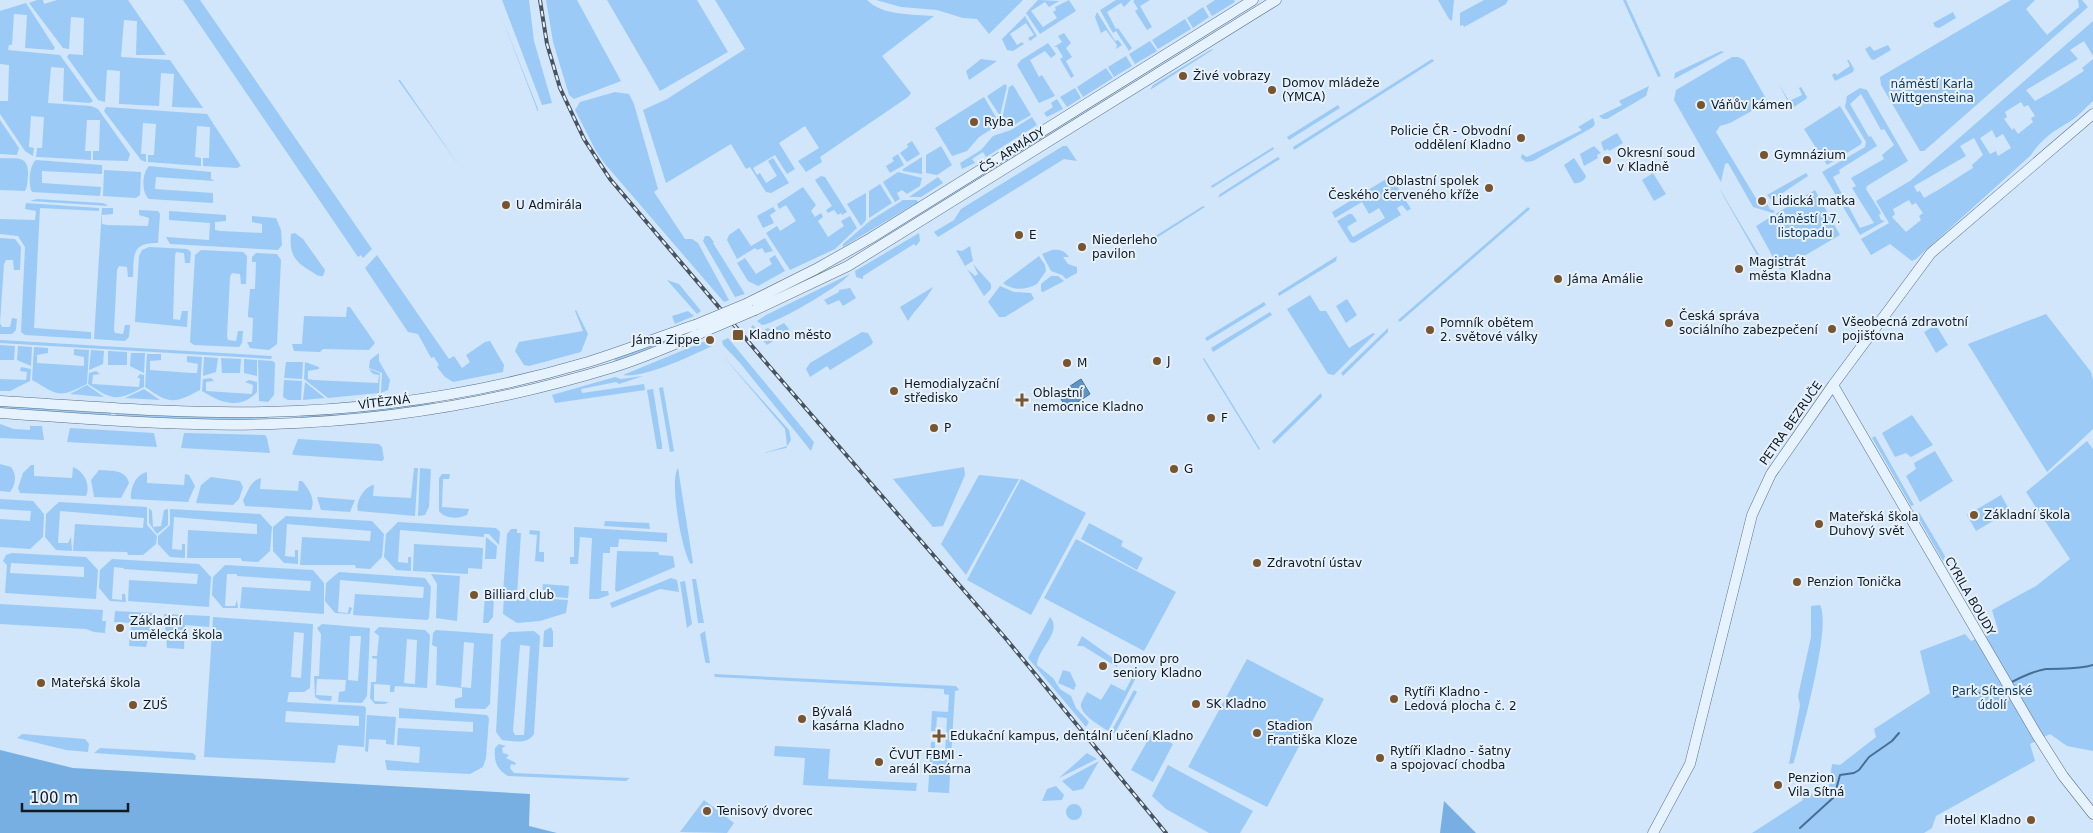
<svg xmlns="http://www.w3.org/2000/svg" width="2093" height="833" viewBox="0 0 2093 833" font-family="'DejaVu Sans',sans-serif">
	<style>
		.green { fill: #9bcaf6; fill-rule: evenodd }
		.forest { fill: #78afe2 }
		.water { fill: #5e94c6; stroke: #476f95 }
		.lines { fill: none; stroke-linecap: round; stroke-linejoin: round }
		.stream { stroke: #476f95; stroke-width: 2 }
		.secondary-casing { stroke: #5a7188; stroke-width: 11 }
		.secondary { stroke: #e6f2fd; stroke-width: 10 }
		.rail-casing { stroke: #475460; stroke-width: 4 }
		.rail { stroke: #e7f1fc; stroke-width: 2; stroke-dasharray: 5.5; stroke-linecap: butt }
		.secondary-bridge-casing { stroke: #5a7188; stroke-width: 11; stroke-linecap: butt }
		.secondary-bridge { stroke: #e6f2fd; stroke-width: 10 }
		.poi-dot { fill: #78552e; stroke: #e7f1fc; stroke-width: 2 }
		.labels { text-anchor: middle; stroke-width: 4; stroke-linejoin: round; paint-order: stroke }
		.poi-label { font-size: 12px; fill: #101a23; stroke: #e7f1fc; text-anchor: start }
		.park-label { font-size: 12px; fill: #0f385a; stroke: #e7f1fc }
		.street-label { font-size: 12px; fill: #101a23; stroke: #e7f1fc }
	</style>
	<rect width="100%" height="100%" fill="#d1e6fa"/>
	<path class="green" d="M37,0h6l1,4 13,-4h71l38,55h-30l1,-34 -13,-1 -3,37 49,3 33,48 -31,-1 2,-33 -13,-1 -2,33 -40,-2 1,-33 -13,-1 -2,32 -7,-2 -31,-43 2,-3 14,1 1,-37 -13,-1 -2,32 -6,-1 -34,-45z
		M183,0h17l172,249 -9,9 -2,-3 -3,2z
		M502,0h27l5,41 18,62 -10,2z
		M546,0h31l44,81 -47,18 -5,-4 -16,-53z
		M607,0h90l31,52 -68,39z
		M715,0h152c16,16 45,14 67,16l-52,40 29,37 -3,4 -88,60 2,5 -16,10 -8,-11 21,-13 -14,-22 -26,17 16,26 -8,5 -12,-19 -22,13 4,7 3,-2 6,10 11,-7 -9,-15 5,-3 16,25 -18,10 -5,-1 -16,-25 -4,2 -15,-25 -65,39 -23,-73 24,-11 78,-50z
		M876,0h147l-34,34 -12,-15 -14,-1 -26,-8 -36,-3z
		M1038,0l21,1 -10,6 -4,-5 -14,9 12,16 14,-9 -4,-6 3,-2 -1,-3 14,-7 7,11 -36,23 -14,-21z
		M1116,0h15l-7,7 -3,-4 -14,9 9,17 2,-1 14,20 -3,3 -13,-20 -3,2 -13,-23z
		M1135,0h15l-10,6 12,21 -5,3 -12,-19 3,-2 -5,-8z
		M1215,0h19l1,2 -23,14 -6,-10z
		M1438,0h16l-2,21 -3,-2z
		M1484,0h24l-2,4 -42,23 -1,-2 -3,1v-13z
		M1623,0h3l35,76 -3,1z
		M2011,0h24l-9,9 21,26 32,-28 -1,-7h4l6,7 -156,137 -8,7h-4l-39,-66 -1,-8z
		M26,3l29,45 -2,2 -28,-2 2,-33 -13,-1 -2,31h-3l-1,5 52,5 33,46 -3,2 -27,-2 1,-33 -13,-1 -3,36 43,3 7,3 32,45 -2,7 -35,-1v-9h6l1,-31h-13l-2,31h6v9l-52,-3h-3l1,-9h5l2,-31 -13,-1 -2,31 5,1 -1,8 -8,-5 -25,-37v-13h8l1,-36 -9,-1v-53z
		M1203,7l6,10 -16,11 -6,-10z
		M1097,12l18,29 3,-1 4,5 -6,4 1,-4 -11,-15 -5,3 -6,-16z
		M1953,12l3,6 -17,10 -4,-1 -2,-4z
		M500,13l38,96v3z
		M1025,16l12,20 -7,5 -2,-3 6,-3 -8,-12 -16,11 7,11 5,-3 2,2 -11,7 -6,-1 -5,-11z
		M1185,19l6,10 -33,20 -6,-9z
		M2093,21v35l-9,-15 -14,9 8,9 -52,31 9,11c15,-8 32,-19 49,-30l-2,-3 11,-9v42c-8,7 -15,16 -24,21 -15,9 -28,17 -38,33l-115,104 -4,2 -22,-17 -19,11 -10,-16 28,-16 -13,-22 34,-20zM2021,102l3,5 4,-2 7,11 -4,2 2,4 -15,12 -4,-6 -2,2 -8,-11 3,-2 -2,-5zM1992,130l4,8 7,-4 8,14 -13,8 -2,-5 -6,3 -10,-16zM1974,138l9,17 -11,10 1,3c-18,11 -34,22 -49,30l-4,-7 -3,1 -3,-6 52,-30 -6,-10zM1909,200l3,5 4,-2 7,10 -4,3 2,4 -15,12 -14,-15 3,-3 -2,-5z
		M1064,33l7,10 -5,5 6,9 -6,4 8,15 -3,2 -11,-19 3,-2 -6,-10h-3l8,-5 -4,-6z
		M1150,41l7,10 -22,13 -6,-10z
		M1048,43l8,11 -5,4 -6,-7 -15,9 9,17 3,-2 13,21 -16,7 -22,-38 4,-5z
		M1888,45l3,5 -17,10 -3,-1 -6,-10 5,-3 4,5z
		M1214,49l-64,41 3,-5 57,-35z
		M1721,51l3,1 -50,27 1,-6z
		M1126,56l6,10 -18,11 -6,-10z
		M1732,57h6l6,3 24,42 -38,21 -10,3 -4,6 41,68 6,-3 7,12 5,2 -2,2 -20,-6 -25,-44 -3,1 -4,18 -47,-82 2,-10z
		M981,59l16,2 -28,19 -3,-9z
		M1432,59l2,2 -140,89 -1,-3z
		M1847,60h2l5,9 -1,3 -18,9 -3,-6 3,-2 2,2 13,-9z
		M1106,68l7,10 -30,19 -6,-10z
		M398,80h2l60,87z
		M1005,84l2,2 -7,30 -13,-20z
		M1779,84l10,17 13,-6 -3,-7 2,-1 6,10 -1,2 -12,8 -4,-1z
		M1013,85l18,30 -22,13 -7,-9 7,-32z
		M1649,86l-3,10 -39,23h-4l-4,-3 23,-11 -3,-4z
		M1075,88l6,10 -14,9 -7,-10z
		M1860,88l7,2 41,71 -41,25 -1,3 15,24 -2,2 2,5 4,1 -25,14 -38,-63 43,-25 1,-5 -21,-35 2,-11zM1861,94l20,36 3,-1 10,16 -12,10 2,4 -33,19 5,8 -4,2 22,35 -14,5 -27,-51 7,-4 -1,-3 38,-24 -6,-10 -2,1 -19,-33z
		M615,92l14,2 5,10 24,85 -4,3 31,47h7l6,4 31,57 -5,2 -7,-8 -112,-130 -9,-13 -21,-41 5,-8z
		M984,97l16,27 -21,13 -12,14 -15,5 -17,-28z
		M1057,99l6,10 -16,8 -3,-4 9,-6 -2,-4z
		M1338,105l2,3 -51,32 -2,-3z
		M1840,106l22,36 -2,3 -33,20 -23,-36z
		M106,107l101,7 34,52 -4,2 -34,-2v-8h6l1,-31 -13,-1 -2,31 6,1v8l-53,-4v-7h6l2,-31 -13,-1 -2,31h5v8l-5,-2 -37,-49z
		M1032,117l5,8 -51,32 -3,-5 -11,7 3,4 -13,6 -2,-6 21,-13 12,-14 18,-6z
		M1593,118l2,6 -2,3 -60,34 -7,1 -5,-4 1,-4 5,3 55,-27 -4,-3z
		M0,120l19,28 -2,7 -17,-1z
		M1617,133l6,10 -14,8 -1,-2 -4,2 -3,-9z
		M912,141l8,13 -13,8 -7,-9 8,-6 -1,-3z
		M941,146l11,19 -15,10 -11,-2v-18z
		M1063,146h4l10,15 -13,-2 -126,78 -4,-5 20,-12 7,-11z
		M1594,146l7,7 -4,2 1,3 -14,8 -4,-12z
		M1273,147l1,2 -62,39 -1,-2z
		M898,154l6,11 -14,8 -4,-7 8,-5 -2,-3z
		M922,157v17l-19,-3v-2z
		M1278,157l2,2 -62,39 2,-4z
		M0,158c16,1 29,-4 28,17 -1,6 0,11 -3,16l-25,-1z
		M1574,158l12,18c-1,5 -8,8 -12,7l-10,-18z
		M36,160l66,5v9l-60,-3v12l59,4 -1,9 -68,-4c-4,-7 -3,-26 4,-32z
		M149,166l62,6v7l4,2 -59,-4 -1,12 58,4v10l-64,-4c-8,-7 -7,-26 0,-33z
		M104,170l37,2 -1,23 -4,3 -33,-2z
		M898,172l24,6 -2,8 -13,8 -5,-4 -5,3 3,6 -5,3 -12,-20z
		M1653,173l13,21 -12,7 -12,-21z
		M1806,173l2,3 -36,24 3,4 -8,-9z
		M821,176l4,1 22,35 -5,3 -1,-2 -3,2 -4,-5 -6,3 -2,-3 6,-4 -17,-26z
		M1391,176l20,33 -4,2 -5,-6 -5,3 4,7 -47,28 -4,-1 -13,-21 12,-7h3l5,7 -10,6 6,10 32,-19 -6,-10 -10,6 -7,-12 -27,16 -3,-6z
		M938,177l5,6 -22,14h-12z
		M880,184l12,19 -23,15v-27z
		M803,187l13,18 -5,6 4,6 6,-4 2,4 -5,4 10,16 16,-11 -3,-5 9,-5 7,12 -22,21 -45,21 -24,-37 11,-7 3,5 16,-10 -10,-16 -7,4 -2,-5z
		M1720,190l1,1 47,79 -2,1z
		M1815,190l25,45 -60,35 -24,-44z
		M866,193v27l-5,6 -14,-22z
		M37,199l66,4 6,3 -79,-5z
		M903,200h14l2,4 -6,1 -70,42v-3l28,-24z
		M26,203l73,5v3l-59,-3 -6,120 57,4v7l-66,-4 -4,-3 4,-85 -7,-11 -18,-2v-15l35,1 1,-9 -11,-2z
		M1203,206l2,1 -58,37 -1,-2z
		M773,207l3,4 -6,4 4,8 -11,5 -6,-12z
		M1528,207l2,2 -130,113 -2,-2z
		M102,208h11v6l-11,1v9l5,1 41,1 1,-8 -10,-3v-5l19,1 2,3 -2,29c-27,-1 -24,13 -25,34h-5l-1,-10 -8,-1 -2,4 -3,60 1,3 8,1 2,-9h5l-1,12 -4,4 -31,-2z
		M169,211l57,4v6l-11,1v8l5,1 42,2v-9l-10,-2v-6l24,2 5,12 1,15 -4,5 -108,-6 -4,-7 43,3 1,-17 -41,-3z
		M739,228l12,18 14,-8 8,13 -8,2 -3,-5 -5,2 -2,-2 -18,11 -10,-19 2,-5z
		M295,233l8,6 22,31 -2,6c-5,1 -9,-3 -14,-6 -15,-9 -20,-17 -18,-36z
		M919,233l1,8 -4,5 -2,-2 -51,32v3l-7,-2 -1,-6z
		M705,236h4l5,6 -1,1 32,51 -10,3 -32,-56z
		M0,238l15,1 6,8 -1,23h-6l-1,-10h-7l-2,4 -4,59 2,4h8l2,-9 5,1 -1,11 -4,4h-12z
		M970,246l3,15 -8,5 -9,-16 6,1z
		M149,247l38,2 4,3 -1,11h-5l-1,-10 -8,-1 -1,4 -2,63 7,1 2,-9h6l-1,16 -52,-5 4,-66 3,-6z
		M201,250l42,2 4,4 -1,28h-5l-1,-10 -8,-1 -2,4 -3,59 1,4 8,1 2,-10h5l-1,12 -3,4 -45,-2 -4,-3 5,-87z
		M1052,250c7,-1 13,1 17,7h-6l5,7 9,3v6l-11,6 -4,-4 -11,-4 -9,-17z
		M256,253l21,1 4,6 -4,84 -8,6 -19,-2 -3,-6h5l1,-24 -5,-1v-3l2,-25h5l1,-27h-4v-5z
		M377,255l72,104 5,-3 8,12 8,-6 -4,-7 19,-13 5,-1 14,24 -1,7 -50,10 -8,-5 -8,-10 2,-2 -5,-8 -3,1 -13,-24 -10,-2 -43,-64z
		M775,255l10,16 -27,15 -10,-5 -11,-18 8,-5 11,16 16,-10 -3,-5z
		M1039,256l6,9 1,6 -9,13c-11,6 -24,7 -34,-1z
		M1337,256l-1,5 -57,35 -1,-3z
		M973,264l18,20v5l-7,7 -17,-27 8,7 3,-2z
		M850,274c-8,11 -74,50 -88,51l-5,-4 9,-6z
		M1051,276h7l6,5 -21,11 -2,-1v-7z
		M667,280l12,4 22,27 -4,3z
		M1000,286l14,6 17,1 3,6 -29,18h-6l-11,-15z
		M933,287c-7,14 -18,22 -25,34l-8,-14z
		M850,288l6,10 -13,8 -4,-6 -11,5 -4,-5 15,-8v-2z
		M1310,295l10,16h6l23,37 24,-15 2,1 -41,41 -6,-1 -41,-65z
		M1347,299l10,16 -11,8 -10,-17z
		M1264,302l2,3 -59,36 -2,-3z
		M347,307h3l25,36 -6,7 -46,-1 -3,3 -26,-1 -2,-7h10l2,-28 42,1z
		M576,310l12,24 -7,18 -52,14 -5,-1 -9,-14 4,-9 64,-11 -8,-20z
		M688,311l6,5 -19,8 -3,-8z
		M1270,312l2,3 -59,37 -2,-4z
		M2046,314l45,58 2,8v49l-46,43 -79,-128z
		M784,323l5,6 -2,3 -20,13 -16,-18 2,-2 6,7 9,-4 3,2z
		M1936,325l12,20 -12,8 -12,-21z
		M1388,328v4l-45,44 -2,-3z
		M695,329l2,2 -82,30 -1,-4z
		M862,332l6,1 5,9 -2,3 -41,25 -3,-4 -17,11 -4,-8 4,-6z
		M713,338l-1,8c-19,9 -69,33 -89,29z
		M728,338l86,104 -3,9 -71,-88 -17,-18 -1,-4z
		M0,340l272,16 -1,3 -271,-16z
		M0,345l15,1 -1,14h-14z
		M18,346l14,1 -1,19 -14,-6z
		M34,347l14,1v5l-11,2v8l47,3v-9l-10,-2v-6l15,1 -2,34c-30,15 -28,11 -55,-4z
		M91,350l13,1 -1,13 -14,6z
		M108,351l19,1v13h-19z
		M131,353h14l-1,20 -14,-7z
		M379,353v8l11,19 -2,10 -7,3 1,-20 -13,-5 1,-8z
		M147,354h14v6l-11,1v9l42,3h5l1,-9 -11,-2v-6l15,1 -2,33c-26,14 -31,14 -55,-3z
		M723,356l66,74 2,10 -5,8 -22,5 23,-7 -2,-17z
		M204,357l14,1 -2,14 -13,4z
		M221,358l20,1 -1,14h-18z
		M1204,358l56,91 -1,1 -56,-91z
		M244,359l13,1v16l-13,-3z
		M258,360l15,1 2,2 -1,32 -6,7 -9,-1z
		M286,362h17l-1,17 -18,-1z
		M305,362l14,5v2l-11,2v8l5,1 65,3 1,-8 -6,-1 -4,-5 11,4 -1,20 -51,5 -24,-19z
		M21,367l10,2 -1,12 -20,10h-10v-12l26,1 1,-8 -7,-1z
		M96,371l4,3 -7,1 -1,9 47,3 1,-9h-3l3,-4 4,1v12c-27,14 -31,14 -56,-3l1,-11z
		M643,376l-24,8 -3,-2 -35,7 1,4 62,-9 1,6 -90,13 -3,-8 63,-18 6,2z
		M211,378l3,3 -8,1v9l46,3 1,-9 -8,-3 4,-2 8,2v10c-17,19 -38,10 -55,-1l1,-12z
		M284,380l18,1 -1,19h-13l-5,-3z
		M305,382l20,16 -22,2z
		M87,385l17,12 -34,-3z
		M663,387l11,64 -4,1 -11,-64z
		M144,389l16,11 -35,-2z
		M653,389l9,56v4h-5l-10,-59z
		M1321,393l1,4 -48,47 -2,-3z
		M435,401l-1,3 -61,9 -72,6v-4z
		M0,405l111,7v4l-111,-7z
		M116,412l152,5v1l-50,3 -102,-5z
		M1912,415l21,30 -22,12 -5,-4 -11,4 -13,-24z
		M0,424l14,5 16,1v-4h12l2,14 -44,-2z
		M70,428l84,5 3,14 -90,-5z
		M184,433l81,2 2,3 3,15 -89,-5z
		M1875,436l39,69 -3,1 -39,-68z
		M298,439l81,5 3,3 2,12 -2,2 -88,-6 -2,-1z
		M2087,441l6,8v302l-26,-5 -17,-12 -20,10 5,17 -99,55 -4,12 -8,5h-172l51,-33 -1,-2 13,-5 8,3 6,-9 3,-23 8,1 36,-28 -2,-8 56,-36 -10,-42 45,-17 6,7 27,-11 -6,-20 44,-24 34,-27 -44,-67z
		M1935,451l18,30 -33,21 -14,-26 10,-7 -2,-6z
		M0,464l11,3c6,8 5,17 -1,25l-10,-1z
		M31,465h3v11l38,2 1,-11c11,4 18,18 13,29l-66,-3 -2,-5 5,-15z
		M964,467l1,8 -22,51 -10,1 -40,-48z
		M414,468h4l-3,48 -57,-5c-3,-8 6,-25 16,-26l-1,11 38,2z
		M420,468l11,1 -2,38 -4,8 -7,1z
		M678,468l15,95 -2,1c-9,-10 -22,-84 -13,-96z
		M99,470c12,1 27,-1 30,13l-8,15 -27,-1 -3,-17z
		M147,472v11l37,2 1,-11 4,1 6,11 -7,16 -57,-3c-1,-11 5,-25 16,-27z
		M442,474h8l-1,5h-6l-1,28 27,2 -2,6c-9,4 -22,4 -28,-4v-33z
		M979,475l40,4 -53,96 -25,-31z
		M211,477l29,4 3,6 -4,12 -6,6 -37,-2 5,-18z
		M261,478l-1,11 38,2 1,-10h3c7,8 14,19 9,29l-66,-4 -2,-6c5,-8 7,-19 18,-22z
		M1021,479l65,34 -55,102 -64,-35z
		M2001,495l9,16 -34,20 -9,-16z
		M317,497l38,3 -5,12 -29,-2z
		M0,499l33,2 11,13 -1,23 -13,12 -30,-2v-28l30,2 1,-10 -31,-2z
		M59,502l88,5v18l10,11 -1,8 -13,11h-15l-1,-3 -54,-1 2,-27 68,4 1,-10 -84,-7 -2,32h10l3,-6 1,14 -16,-1 -11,-13 1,-23z
		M149,508l3,3 1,16 8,-1 3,-16 4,-1v16l-11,9 -8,-11z
		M170,509l90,5 12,13 -2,24 -12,11 -16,-1 -1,-3h-54l1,-28 69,4v-10l-83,-7 -2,32 10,1v-6h3v14l-15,-1 -12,-13v-8l12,-11z
		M1919,512l26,44 -2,5 -24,-42z
		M286,516l86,5 12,13 -2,23 -12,12 -14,-1 -1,-3h-55l2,-28 68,4 1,-10 -84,-7 -2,32 10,1v-7h3v14l-14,-1 -11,-12v-24z
		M605,521l44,2 1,6 -46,-3z
		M398,522l98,6 4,4 -1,13 -10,-11h-5v3l-84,-7 -2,32 10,1v-6h3v14l-15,-1 -12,-13 2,-23z
		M1089,523l34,18 -2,5 22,12 -6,12 -56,-31z
		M574,527l93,6v9l-48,-3 -1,8h-8v6h-7l-2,38h7l1,4 -11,4h-9l3,-61 -12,-1 -2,27h-8v-7h4z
		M511,529h6v4h4l-4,62 -14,-1 4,-60z
		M530,530l10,1 -1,21h5v10l-9,-1 2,-26 -8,-1z
		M486,537l11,9 -1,13h-11z
		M1076,539l100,53 -32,59 -100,-53z
		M414,544l69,4 -1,21 -14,-1v6l-55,-3z
		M617,551l41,1 1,3 14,1 2,11 -58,25 -2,-2z
		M12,553l74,4 12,13 -2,29 -91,-6 2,-28 -4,-4 3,-6zM11,563l73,4v10l-74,-4z
		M112,559l87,5 12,13 -2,30 -81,-6 1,-21 68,4 1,-10 -74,-5 -1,-1 -9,-1 -2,32 10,1v-6h3l1,8 -16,-1 -11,-13 1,-18z
		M225,565l88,5 11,13v31l-84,-6 2,-21 68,4 1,-10 -74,-5v-2h-10l-2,32h10l2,-6 1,8h-15l-11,-13 1,-18z
		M339,572l86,6 6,9 -2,31 -2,2 -74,-5 2,-21 68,4 1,-11 -84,-7 -2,32 10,1 1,-6 3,1 -2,6 -15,-1 -10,-12 1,-18z
		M431,574l29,2 -3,45 -21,-3 1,-34z
		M671,578l6,2 2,12 -19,-3 -48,19 -2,-5z
		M692,579h4l8,44h-6z
		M685,581l7,43 -5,4 -7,-46z
		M543,584l26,2 -1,12 -26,-2z
		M485,595l9,1 -1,21 -5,6h-5z
		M504,596l64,4 -2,13 -26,8 -23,2 -14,-9z
		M0,604l103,6 -1,11h4l-1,12 -11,-1 -8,-3 -86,-5z
		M1820,605c12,21 -19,130 -26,158l-5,1 11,-59 -2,-9 13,-59v-31z
		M115,611l40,2 -9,34 -17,-1 2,-23 -17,-1z
		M164,614l46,2 -1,11 -24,-2 -1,24 -17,-1z
		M213,617l100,7 -3,64 -6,4h-15l-2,10 77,4 2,2 -2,39 -26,-2 -3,18 -131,-6zM294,632l10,1 -3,45 -10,-1zM286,711l73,5v10l-74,-4z
		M1050,617c13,15 -13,32 -13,48l16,13 7,11 11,7 5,12 13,14 -3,5 -58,-69z
		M322,624l48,4 -3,68 -5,7 -24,-1 1,-10 6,-1 1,-11 -29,-1 -1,16 16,1 -1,5 -11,-1 -5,-3 -1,-21h5l2,-42 -4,-6zM350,636h11l-3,45 -10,-1z
		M379,627l46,3 5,5 -3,53 -32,-2 -1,6h-4v-7l-16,-1v17l15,1 -4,2h-10l-5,-6 1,-16h5l1,-23 -5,-1v-2h5l2,-20 -5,-4zM407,639l10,1 -2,44 -11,-1z
		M551,627l2,5v15h-10l1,-16z
		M436,630l57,4 -3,70 -5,5 -30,-1v-9l7,-2v-9l-26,-3 1,-38 -5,-2 1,-12zM464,642l10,1 -3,45 -10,-1z
		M534,631l6,5 -6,98c-7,11 -21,7 -32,6l-6,-8 5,-92 8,-8zM520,645l10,1 -6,89h-9l-2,-4z
		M705,631l5,32h-4l-1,-2 -5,-27z
		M1082,636l35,25v6l-34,-21h-6z
		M1247,659l77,40 -57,108 -79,-40z
		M1063,670l7,2 6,13 -2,5 -16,-7z
		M1136,670l3,2 -31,59c-7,-5 -24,-14 -27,-24 -1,-4 4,-11 6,-15l14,8 10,-16 14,7z
		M714,674l242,12 3,4 -4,1 -6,102 -21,-1 3,-50h4v14l10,1 2,-39 -10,-1 -1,14h-5l1,-20 16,1 1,-17 -5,-1v-5l-229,-12z
		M1134,690l3,2 -22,41 -4,-1z
		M399,708l88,7 2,3 -3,40 -3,9 -13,7 -83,-4 -2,-10 34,3 1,-16 -23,-2 1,-17 75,4v-10l-74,-4z
		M367,715l29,2 -2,28 -8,-1v-4l-17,-1 -1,13 -3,-1z
		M1152,733l21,11 -20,38 -22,-12z
		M22,734l63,5 4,5 -1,8 -22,-2 -49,-12z
		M499,744l7,2 -4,2 1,5 6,2 -3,3 10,5 -1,2 -4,-1 -1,4 4,5 116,5 -4,3 -118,-5c-12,-7 -14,-15 -13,-28z
		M775,746l55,3 -2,30 89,4 -1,8 -113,-6 2,-27 -31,-2z
		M100,748l93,5 3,3 -1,4 -101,-7z
		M1087,753l10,6 -38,19z
		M1099,761l-16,28 -10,2 -11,-10z
		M1168,765l85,46 -13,22h-31l-43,-24 -14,-13z
		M1056,786l8,9 -2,5 -20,1 5,-12z
		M704,800l30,23 -7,10 -47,-1z
		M1066 812a8 8 0 1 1 16 0a8 8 0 1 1-16 0Z"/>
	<path class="forest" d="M0,750l73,18 457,26 -1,32 28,7h-557z
		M1444,801l32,32h-36z"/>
	<path class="water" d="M1081,379l9,15 -23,15 -9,-15z"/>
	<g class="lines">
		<path class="stream" d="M2010,683c11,-6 23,-12 36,-14 16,-1 32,1 47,-4
			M1955,697l40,-6 8,-5
			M1800,828l34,-31 6,-22 14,-2 5,-3 10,-13 23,-16 7,-8"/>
		<g class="secondary-casing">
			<path id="secondary" d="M748,303l68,-34 55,-31 382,-238
				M755,310l93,-44 428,-266
				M1833,385l204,350 26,41 30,38
				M0,401c88,5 176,13 264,11 109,-2 219,-19 324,-50 36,-11 71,-25 107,-37
				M0,413c90,6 181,14 272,11 115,-3 231,-23 342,-57 29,-9 59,-22 87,-34
				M1653,833l37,-69 62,-249 19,-41 62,-89 98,-132 162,-139"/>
		</g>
		<use href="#secondary" class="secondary"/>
		<g class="rail-casing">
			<path id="rail" d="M540,0l7,44 13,44 24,51 26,40 159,187 238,274 159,193"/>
		</g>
		<use href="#rail" class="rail"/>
		<g class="secondary-bridge-casing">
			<path id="secondary-bridge" d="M695,325l53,-22
				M701,333l54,-23"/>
		</g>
		<use href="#secondary-bridge" class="secondary-bridge"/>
	</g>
	<g class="poi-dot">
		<circle cx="1183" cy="76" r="5"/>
		<circle cx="1272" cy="90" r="5"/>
		<circle cx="1701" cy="105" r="5"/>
		<circle cx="974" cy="122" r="5"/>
		<circle cx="1521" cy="138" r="5"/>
		<circle cx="1764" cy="155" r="5"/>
		<circle cx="1607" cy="160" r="5"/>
		<circle cx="1489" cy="188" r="5"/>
		<circle cx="1762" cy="201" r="5"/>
		<circle cx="506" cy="205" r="5"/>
		<circle cx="1019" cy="235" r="5"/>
		<circle cx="1082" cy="247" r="5"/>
		<circle cx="1739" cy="269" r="5"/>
		<circle cx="1558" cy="279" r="5"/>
		<circle cx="1669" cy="323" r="5"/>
		<circle cx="1832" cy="329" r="5"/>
		<circle cx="1430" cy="330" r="5"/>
		<rect x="732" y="329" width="12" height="12" rx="2.5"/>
		<circle cx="710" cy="340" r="5"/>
		<circle cx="1157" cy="361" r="5"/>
		<circle cx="1067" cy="363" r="5"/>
		<circle cx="894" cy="391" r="5"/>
		<path d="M1019.5 392.5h5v5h5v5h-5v5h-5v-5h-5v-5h5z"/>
		<circle cx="1211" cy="418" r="5"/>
		<circle cx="934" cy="428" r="5"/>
		<circle cx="1174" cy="469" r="5"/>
		<circle cx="1974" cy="515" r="5"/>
		<circle cx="1819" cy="524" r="5"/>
		<circle cx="1257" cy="563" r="5"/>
		<circle cx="1797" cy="582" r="5"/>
		<circle cx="474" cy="595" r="5"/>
		<circle cx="120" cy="628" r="5"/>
		<circle cx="1103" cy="666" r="5"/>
		<circle cx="41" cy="683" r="5"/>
		<circle cx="1394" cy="699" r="5"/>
		<circle cx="1196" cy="704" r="5"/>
		<circle cx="133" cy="705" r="5"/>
		<circle cx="802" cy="719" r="5"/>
		<circle cx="1257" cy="733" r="5"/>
		<path d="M936.5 728.5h5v5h5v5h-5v5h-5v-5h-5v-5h5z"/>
		<circle cx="1380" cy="758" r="5"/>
		<circle cx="879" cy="762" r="5"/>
		<circle cx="1778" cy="785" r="5"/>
		<circle cx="707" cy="811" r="5"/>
		<circle cx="2031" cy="820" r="5"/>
	</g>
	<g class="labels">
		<g class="poi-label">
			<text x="1193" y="80">Živé vobrazy</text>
			<text x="1282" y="87">Domov mládeže<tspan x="1282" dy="14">(YMCA)</tspan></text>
			<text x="1711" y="109">Váňův kámen</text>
			<text x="984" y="126">Ryba</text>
			<text x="1511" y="135" text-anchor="end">Policie ČR - Obvodní<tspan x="1511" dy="14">oddělení Kladno</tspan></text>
			<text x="1617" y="157">Okresní soud<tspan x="1617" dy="14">v Kladně</tspan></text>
			<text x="1774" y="159">Gymnázium</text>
			<text x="1479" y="185" text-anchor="end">Oblastní spolek<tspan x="1479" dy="14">Českého červeného kříže</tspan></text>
			<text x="1772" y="205">Lidická matka</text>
			<text x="516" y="209">U Admirála</text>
			<text x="1029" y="239">E</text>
			<text x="1092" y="244">Niederleho<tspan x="1092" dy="14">pavilon</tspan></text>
			<text x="1749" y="266">Magistrát<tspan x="1749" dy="14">města Kladna</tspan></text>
			<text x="1568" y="283">Jáma Amálie</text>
			<text x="1679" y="320">Česká správa<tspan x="1679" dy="14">sociálního zabezpečení</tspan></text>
			<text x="1842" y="326">Všeobecná zdravotní<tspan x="1842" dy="14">pojišťovna</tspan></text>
			<text x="1440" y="327">Pomník obětem<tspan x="1440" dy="14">2. světové války</tspan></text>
			<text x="749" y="339">Kladno město</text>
			<text x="700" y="344" text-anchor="end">Jáma Zippe</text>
			<text x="1167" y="365">J</text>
			<text x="1077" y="367">M</text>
			<text x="904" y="388">Hemodialyzační<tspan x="904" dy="14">středisko</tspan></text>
			<text x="1033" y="397">Oblastní<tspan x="1033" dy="14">nemocnice Kladno</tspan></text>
			<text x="1221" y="422">F</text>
			<text x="944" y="432">P</text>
			<text x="1184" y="473">G</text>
			<text x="1984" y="519">Základní škola</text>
			<text x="1829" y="521">Mateřská škola<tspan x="1829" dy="14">Duhový svět</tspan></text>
			<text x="1267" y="567">Zdravotní ústav</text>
			<text x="1807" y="586">Penzion Tonička</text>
			<text x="484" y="599">Billiard club</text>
			<text x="130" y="625">Základní<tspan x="130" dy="14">umělecká škola</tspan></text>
			<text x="1113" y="663">Domov pro<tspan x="1113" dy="14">seniory Kladno</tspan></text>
			<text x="51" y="687">Mateřská škola</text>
			<text x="1404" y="696">Rytíři Kladno -<tspan x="1404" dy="14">Ledová plocha č. 2</tspan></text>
			<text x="1206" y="708">SK Kladno</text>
			<text x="143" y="709">ZUŠ</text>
			<text x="812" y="716">Bývalá<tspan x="812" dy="14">kasárna Kladno</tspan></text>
			<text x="1267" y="730">Stadion<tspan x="1267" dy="14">Františka Kloze</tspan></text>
			<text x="950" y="740">Edukační kampus, dentální učení Kladno</text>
			<text x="1390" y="755">Rytíři Kladno - šatny<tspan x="1390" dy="14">a spojovací chodba</tspan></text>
			<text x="889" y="759">ČVUT FBMI -<tspan x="889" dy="14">areál Kasárna</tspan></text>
			<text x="1788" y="782">Penzion<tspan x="1788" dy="14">Vila Sítná</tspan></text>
			<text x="717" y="815">Tenisový dvorec</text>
			<text x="2021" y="824" text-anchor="end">Hotel Kladno</text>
		</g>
		<g class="park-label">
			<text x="1932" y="88">náměstí Karla<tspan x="1932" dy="14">Wittgensteina</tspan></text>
			<text x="1805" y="223">náměstí 17.<tspan x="1805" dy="14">listopadu</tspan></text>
			<text x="1992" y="695">Park Sítenské<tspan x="1992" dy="14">údolí</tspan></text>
		</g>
		<g class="street-label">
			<text transform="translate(1012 150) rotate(-32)" y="4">ČS. ARMÁDY</text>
			<text transform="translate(384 402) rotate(-7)" y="4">VÍTĚZNÁ</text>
			<text transform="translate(1791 423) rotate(-55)" y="4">PETRA BEZRUČE</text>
			<text transform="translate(1970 596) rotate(60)" y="4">CYRILA BOUDY</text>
		</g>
	</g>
	<path d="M22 803v8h106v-8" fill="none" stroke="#101a23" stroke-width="2.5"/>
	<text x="30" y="803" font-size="15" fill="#101a23" stroke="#e7f1fc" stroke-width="4" paint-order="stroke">100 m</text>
</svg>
